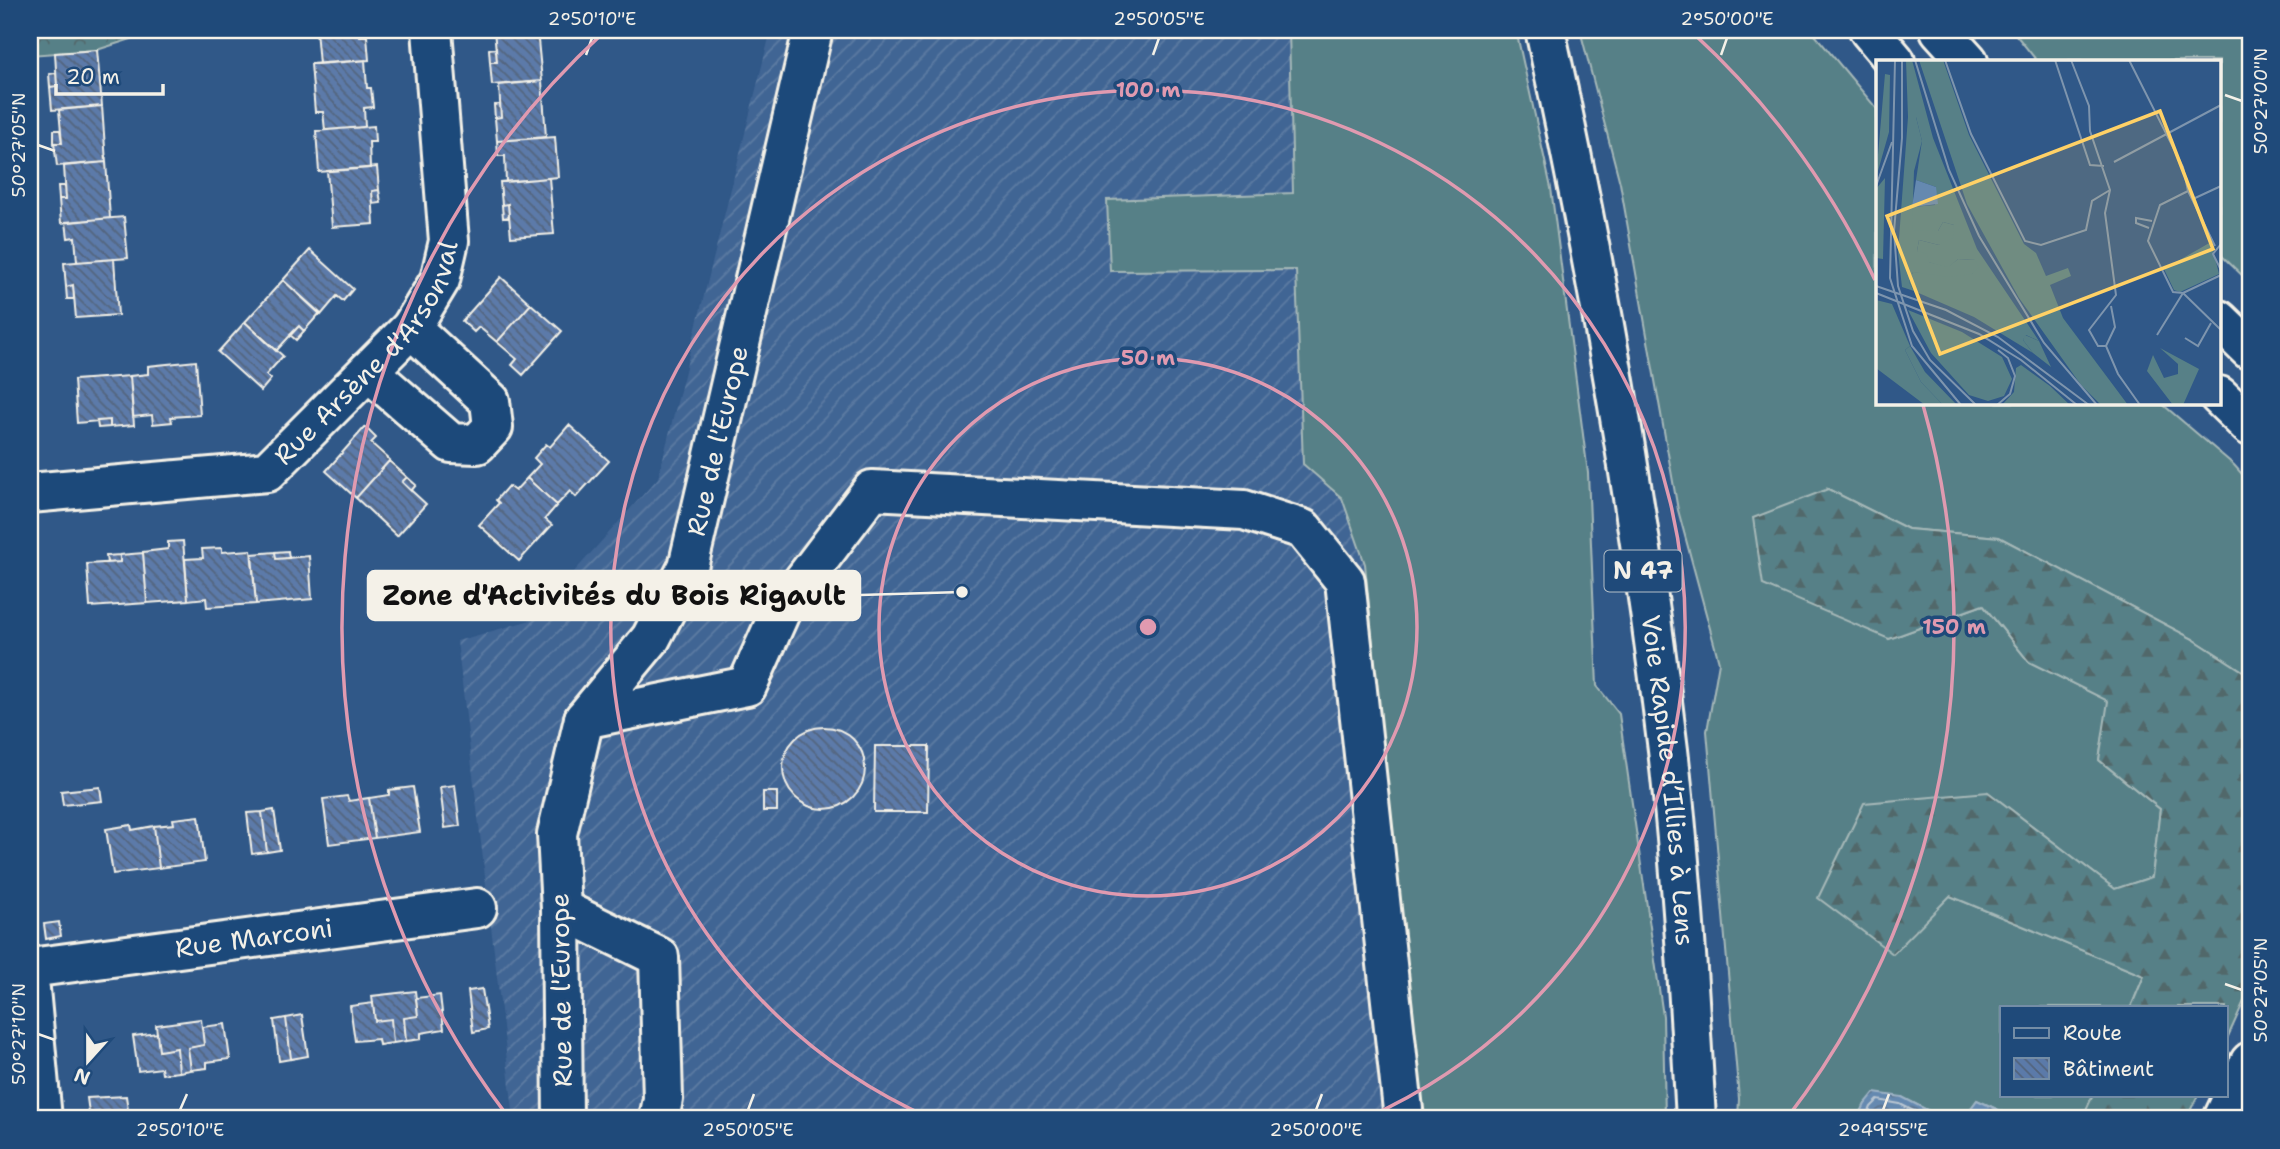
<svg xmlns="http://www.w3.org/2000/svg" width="2280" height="1149" viewBox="0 0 2280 1149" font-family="'Shantell Sans',sans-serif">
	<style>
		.industrial { fill: url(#industrial-furrows) }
		.grass { fill: #578087; stroke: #a6b8b8; stroke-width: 2 }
		.forest { fill: url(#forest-firs); stroke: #a6b8b8; stroke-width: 2 }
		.park { fill: url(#park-crowns); stroke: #a6b8b8; stroke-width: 2 }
		.water { fill: url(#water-waves); stroke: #9eb3c6; stroke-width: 2 }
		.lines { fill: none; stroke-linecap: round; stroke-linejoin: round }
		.shore { stroke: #bbc7d2; stroke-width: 2 }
		.building { fill: url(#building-back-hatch); stroke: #f4f1e8; stroke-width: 2 }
		.minor-casing { stroke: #f4f1e8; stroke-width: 44 }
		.highway-casing { stroke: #f4f1e8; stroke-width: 44 }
		.minor { stroke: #1f4a7a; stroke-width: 38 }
		.highway { stroke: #1f4a7a; stroke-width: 38 }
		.ticks { fill: none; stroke: #f4f1e8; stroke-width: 2.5 }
		.ring { fill: none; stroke: #e09ab0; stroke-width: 3.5 }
		.labels { text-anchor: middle; stroke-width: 7; stroke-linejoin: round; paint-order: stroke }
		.shield { fill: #1f4a7a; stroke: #b4bfc7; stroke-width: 2 }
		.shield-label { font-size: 24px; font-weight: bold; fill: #f4f1e8 }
		.street-label { font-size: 26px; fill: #f4f1e8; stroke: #1f4a7a }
		.inset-road { fill: none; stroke: #7e95ae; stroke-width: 2 }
		.view { fill: #ffd166; fill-opacity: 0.15; stroke: #ffd166; stroke-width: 3.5 }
		.inset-edge { fill: none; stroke: #f4f1e8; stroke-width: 3.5 }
		.centre { fill: #e09ab0; stroke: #1f4a7a; stroke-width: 3.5 }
		.ring-label { font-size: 21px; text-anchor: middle; font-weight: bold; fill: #e09ab0; stroke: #1f4a7a; stroke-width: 7; stroke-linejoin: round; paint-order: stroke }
		.leader { fill: none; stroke: #f4f1e8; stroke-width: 2.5 }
		.callout-dot { fill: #f4f1e8; stroke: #1f4a7a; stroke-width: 2.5 }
		.callout { fill: #f4f1e8; stroke: #f4f1e8; stroke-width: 2.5 }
		.callout-label { font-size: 28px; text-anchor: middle; font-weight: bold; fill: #111 }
		.neatline { fill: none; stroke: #f4f1e8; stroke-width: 2.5 }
		.ticks-label { font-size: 18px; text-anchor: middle; fill: #f4f1e8 }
	</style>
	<defs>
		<pattern id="industrial-furrows" width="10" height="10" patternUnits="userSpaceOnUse" patternTransform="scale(1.75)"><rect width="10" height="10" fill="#416594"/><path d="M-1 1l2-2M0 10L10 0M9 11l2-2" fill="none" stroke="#5d7ca3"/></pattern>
		<pattern id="forest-firs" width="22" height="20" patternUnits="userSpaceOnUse" patternTransform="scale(1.75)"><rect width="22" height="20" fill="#578087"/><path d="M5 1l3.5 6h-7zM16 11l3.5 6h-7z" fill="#51676a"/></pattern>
		<pattern id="park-crowns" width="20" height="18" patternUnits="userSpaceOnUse" patternTransform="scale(1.75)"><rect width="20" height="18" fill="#578087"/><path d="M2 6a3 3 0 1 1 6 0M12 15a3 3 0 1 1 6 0" fill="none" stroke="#51676a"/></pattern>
		<pattern id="water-waves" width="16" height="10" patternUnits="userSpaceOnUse" patternTransform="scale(1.75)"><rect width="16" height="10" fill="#6589b0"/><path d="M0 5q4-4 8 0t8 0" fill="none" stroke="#5b728b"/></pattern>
		<pattern id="building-back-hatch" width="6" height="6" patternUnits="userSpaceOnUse" patternTransform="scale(1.75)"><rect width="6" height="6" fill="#5b7aa9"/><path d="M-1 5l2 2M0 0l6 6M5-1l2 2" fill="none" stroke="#53647c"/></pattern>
	</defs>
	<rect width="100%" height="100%" fill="#305888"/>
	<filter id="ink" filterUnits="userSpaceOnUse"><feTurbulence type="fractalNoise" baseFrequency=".0143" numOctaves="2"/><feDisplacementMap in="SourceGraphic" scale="14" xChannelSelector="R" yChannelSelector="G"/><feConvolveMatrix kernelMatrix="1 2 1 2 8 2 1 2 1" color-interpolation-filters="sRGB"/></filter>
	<g filter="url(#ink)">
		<path class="industrial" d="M771,30h518l14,434 39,34 23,66 54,555h-905l-57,-478 74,-21 127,-142z"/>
		<path class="grass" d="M1289,30h227l35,158 37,285 9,213 22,28 44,302 2,103h-246l-54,-555 -23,-66 -39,-34 -7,-194 -186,1 -3,-71 186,-7z
			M1580,30h231l66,79 1,293 283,1 73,62 16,18v191l-4,-1 -53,-34 -194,-102 -91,-8 -80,-40 61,150 94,-34 46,57 80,39 -10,59 61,49 -8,68 -37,12 -127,-97 -38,104 194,80 -13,31h-129v88h91l-11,24h-64l-41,-19 -14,19h-19l-42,-22 -37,7 -7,15h-120l1,-20 -32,-368 12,-69 -41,-152 -58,-327z
			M2012,30h238v253l-31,-30v-192h-182z"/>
		<path class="forest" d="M1828,489l80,40 91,8 194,102 53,34 4,1v314l-24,53v-34h-95l13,-31 -194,-80 -57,58 -75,-56 46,-95 124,-11 127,97 37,-12 8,-68 -61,-49 9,-59 -79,-39 -46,-57 -94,34 -126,-54 -10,-67z
			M2093,1095h105l-12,24h-104z"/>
		<path class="park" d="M30,30h129l-62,20 -67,5z"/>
		<path class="water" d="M1874,1093l28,4 42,22h-86l7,-15z
			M1977,1100l41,19h-55z"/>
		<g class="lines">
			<path class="shore" d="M1866,1119l5,-12 7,-7 22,4 29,15"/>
		</g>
		<path class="building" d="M316,30h43l1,6h7l2,24 -50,4z
			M494,30h43l5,51 -50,4 -2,-23h7z
			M496,48l1,14h-7l-1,-13z
			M97,50l5,56 -50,4 -2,-23 7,-1 -2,-33z
			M365,60l2,28h4l2,19 -9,1 1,19 -40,3 -2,-18h-8l-4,-48z
			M56,73l1,13 -7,1 -1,-13z
			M542,81l4,56 -49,4 -2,-23 6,-1 -2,-32z
			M500,104l1,13 -6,1 -1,-13z
			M102,106l4,56 -49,4 -3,-23h8l-3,-33z
			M374,126l1,16h-6l1,26 -51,4 -3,-41z
			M54,130h6l2,13h-8z
			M555,137l3,40 -52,5 -1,-26h-7l-1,-15z
			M106,162l4,56 -49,5 -2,-24h7l-2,-33z
			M377,167l2,23 -7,1 2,33 -42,3 -5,-56z
			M549,178l5,56 -43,3 -3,-33 -6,1 -2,-23z
			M58,186h7l1,13h-7z
			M379,190l2,13 -8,1 -1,-13z
			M508,204l1,13 -6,1 -1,-13z
			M124,217l4,41 -51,4 -2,-25 -7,1 -2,-16z
			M310,250l43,39 -10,12 -6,-5 -16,19 -38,-35z
			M114,259l4,56 -42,3 -3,-33 -7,2 -2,-24z
			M501,277l30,27 -34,38 -18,-15 -5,5 -12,-11z
			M283,280l37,33 -16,18 -5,-5 -23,25 -31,-29z
			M73,285l1,14h-7l-1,-12z
			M531,304l31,27 -39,44 -11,-10 5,-6 -20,-17z
			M245,322l38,34 -17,19 5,4 -10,12 -43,-39z
			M299,326l5,5 -8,9 -6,-5z
			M196,361l4,54 -29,2 1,5 -19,2 -1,-9 -19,2 -3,-41 18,-2v-8z
			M130,376l4,49 -24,2v-7l-33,3 -3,-43z
			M110,420v7l-12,1 -1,-7z
			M569,425l40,36 -33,36 -6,-6 -13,14 -30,-27 13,-14 -6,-6 12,-14 4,3z
			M365,427l11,11 -5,5 19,17 -34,38 -30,-27z
			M389,461l18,16 -5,5 24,22 -29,32 -41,-38z
			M407,477l9,8 -5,6 -9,-9z
			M527,478l30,27 -12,14 7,6 -33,36 -40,-36 20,-22 -3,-3 12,-14 7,5z
			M183,541l5,59 -41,3 -4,-51 25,-3v-7z
			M222,548v4l29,-2 5,54 -49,3 -1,-9 -18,2 -3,-41 18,-1 -1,-9z
			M288,551l1,7 -13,1 -1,-7z
			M275,552l1,7 33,-3 3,43 -56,5 -4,-50z
			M143,553l4,50 -57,4 -3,-43 33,-2v-7z
			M120,555v7l-13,1 -1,-7z
			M783 768a41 41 0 1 1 82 0a41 41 0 1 1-82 0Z
			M875,746h54l-1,66h-54z
			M455,785l5,41 -15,2 -5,-41z
			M100,787l2,14 -39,4 -2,-14z
			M413,787l7,45 -45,6 -6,-40 20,-3v-5z
			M763,792h14v19h-14z
			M347,796l2,5 20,-3 6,40 -46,6 -6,-45z
			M274,810l6,40 -13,2 -5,-40z
			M262,812l5,40 -15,2 -5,-41z
			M199,816l6,46 -46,6 -5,-42 20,-2 -1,-5z
			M131,825l1,5 22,-4 5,42 -46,6 -7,-45z
			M59,922l2,14 -15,3 -2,-15z
			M482,989l6,40 -15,3 -5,-41z
			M415,991l3,25 -14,2 2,23 -13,2 -2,-24 -16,2 -3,-25z
			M440,995l4,34 -23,4v6l-15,2 -2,-23 14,-2 -2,-18z
			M373,1003l2,18 16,-2 2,24 -14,2 -1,-6 -23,2 -5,-35z
			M302,1015l6,41 -17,3 -5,-41z
			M286,1018l5,41 -12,2 -5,-41z
			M201,1019l3,26 -16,3 3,22 -12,2 -2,-24 -18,3 -3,-26z
			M225,1024l5,35 -23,3v6l-16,2 -3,-22 16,-3 -2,-18z
			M157,1033l2,18 18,-3 2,24 -17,2 -1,-6 -23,3 -5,-35z
			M126,1096l2,14 -39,3 -2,-15z"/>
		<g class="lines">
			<g class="minor-casing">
				<g id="minor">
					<path d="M368,371l83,72 26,1 16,-17 -3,-26 -79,-73"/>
					<path id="s1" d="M30,493l237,-21 144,-144 29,-48 9,-39 -17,-211"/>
					<path d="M584,719l163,-33 34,-76 91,-120 372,20 59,19 42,52 59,538"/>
					<path d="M561,909l98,48 4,142 -4,20"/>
					<path id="s2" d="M30,968l447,-60"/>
					<path d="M30,989l12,130"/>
					<path id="s3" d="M563,1119l-2,-210 -4,-75 27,-115 67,-81 37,-71 125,-537"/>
				</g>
			</g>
			<g class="highway-casing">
				<g id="highway">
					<path id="s4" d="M1545,30c52,237 94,478 123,720 14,122 21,246 28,369"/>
					<path d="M1869,30l26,31"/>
					<path d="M1940,30l28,31"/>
					<path d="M2219,320l31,30"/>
					<path d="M2219,396l31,30"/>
					<path d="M2223,1119l27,-57"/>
				</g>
			</g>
			<use href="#minor" class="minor"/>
			<use href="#highway" class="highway"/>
		</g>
	</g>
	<path class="ticks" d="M586,55l6,-17M1153,55l6,-17M1721,55l6,-17M2225,95l17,6M38,145l17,6M2225,984l17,6M38,1034l17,6M180,1110l7,-16M748,1110l6,-16M1316,1110l6,-16M1883,1110l6,-16"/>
	<g class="ring">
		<circle cx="1148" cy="627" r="269"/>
		<path d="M930 1118A537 537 0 1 1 1366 1118"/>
		<path d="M509 1118A806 806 0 0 1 603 33M1693 33A806 806 0 0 1 1875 280M1923 405A806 806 0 0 1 1787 1118"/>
	</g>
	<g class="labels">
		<rect class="shield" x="1604.5" y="550.5" width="77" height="41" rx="5"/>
		<g class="shield-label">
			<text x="1643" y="579">N 47</text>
		</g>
		<g class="street-label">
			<text dy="9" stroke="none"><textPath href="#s1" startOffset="396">Rue Arsène d'Arsonval</textPath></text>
			<text dy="9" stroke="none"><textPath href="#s3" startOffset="718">Rue de l'Europe</textPath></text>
			<text dy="9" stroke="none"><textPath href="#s4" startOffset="761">Voie Rapide d’Illies à Lens</textPath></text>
			<text dy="9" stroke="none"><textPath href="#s2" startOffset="226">Rue Marconi</textPath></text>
			<text transform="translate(561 990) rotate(-91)" y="9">Rue de l'Europe</text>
		</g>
	</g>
	<g transform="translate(1876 60)">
		<rect width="345" height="345" fill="#305888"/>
		<path d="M30,0h6l21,78 44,111 62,92 -13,-6 -3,5 10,13 -59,-36 -60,-26 -5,-9 4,-10 59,2 3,-14 -17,-1 -10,9 -20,-6 -11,-11 2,-11 20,5 15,-20 -11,-3 -5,9h-27l1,-24 23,-2 1,-18 -20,-7 6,-39 -6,-24h-8zM43,0h24l26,75 55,109 12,9 10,23 22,-8 3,8 -21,9 13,33 65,87h-27l-20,-20 -62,-87 -52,-94zM9,118l-2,81 -7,-1v-69zM0,240l16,4 18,42 -5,4 16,32 22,23h-18l-49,-37zM32,250l54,22 40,25 10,22 -8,17 -16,5 -19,-6 -38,-42zM284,288l39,21 -16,36h-10l-26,-34 6,-16 11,23 14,-4v-10zM145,305l29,21 20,19h-68l12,-13 2,-24z" fill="#578087"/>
		<path d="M9,14l5,1 -1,57 -13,46zM32,57h8l6,24 -8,30 -2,59 26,1 5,-9 11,3 -1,13 -14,7 -20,-5 -2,11 10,3 2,8 19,5 10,-8 17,1 4,7 -7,7 -23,3 -36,-5 -4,10 5,9 -12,-4 -4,-35zM149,275l14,6 12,26 -18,-14 -10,-13zM34,286l15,26 32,33h-14l-22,-23 -16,-32z" fill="#578087"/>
		<path d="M335,182l8,32 -39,18 -6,-2 -10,-21z" fill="#578087"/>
		<path d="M40,120l20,7 2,17 -26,3z" fill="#6589b0"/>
		<path class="inset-road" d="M19,0l-5,218 22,68 49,59M26,0v78l-8,93 4,55 15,45 17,29 46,45M39,0l34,110 30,66 65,107 53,62M69,0l26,74 54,107 16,4 45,-15 6,-29 18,-11M179,0l35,105 14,1M195,0l18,46 1,25 20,59 -5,23 11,82 -27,35 9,16h8l9,-19 -4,-21M253,0l54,107 5,24 27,55M238,102l107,-57M0,126l16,-44M312,131l-28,14 -12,36 25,51 10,1 38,37M317,139l28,-13M273,168l-13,-5v-5l16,3M345,184l-8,10 8,16M0,226l70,24 52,27 91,68M0,233l103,41 42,26 56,45M307,233l38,-18M281,275l26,-42M309,278l13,8 13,-23M230,286l12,28 22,31M121,345l13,-11 5,-18 -7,-18 -10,-8"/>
		<path class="view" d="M284,51l53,138 -273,105 -53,-138z"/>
		<rect width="345" height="345" class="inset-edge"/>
	</g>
	<circle cx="1148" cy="627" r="10" class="centre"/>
	<g class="ring-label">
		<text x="1148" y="97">100 m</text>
		<text x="1148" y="365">50 m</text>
		<text x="1954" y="634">150 m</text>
	</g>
	<path class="leader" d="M962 592L860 595"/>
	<circle class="callout-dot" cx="962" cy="592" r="7"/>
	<rect class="callout" x="368" y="571" width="492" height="49" rx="7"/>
	<g class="callout-label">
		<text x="614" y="605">Zone d'Activités du Bois Rigault</text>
	</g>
	<rect width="2280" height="1149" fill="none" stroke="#1f4a7a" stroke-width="77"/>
	<rect x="2000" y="1006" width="228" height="91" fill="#1f4a7a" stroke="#748da6" stroke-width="2"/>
	<rect x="2014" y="1028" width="35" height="10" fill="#1f4a7a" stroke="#748da6" stroke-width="2"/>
	<text x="2063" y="1040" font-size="21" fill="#f4f1e8">Route</text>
	<rect x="2014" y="1058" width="35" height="21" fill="url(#building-back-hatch)" stroke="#748da6" stroke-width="2"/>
	<text x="2063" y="1076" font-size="21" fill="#f4f1e8">Bâtiment</text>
	<g transform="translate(88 1061) rotate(201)" stroke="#1f4a7a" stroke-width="5" paint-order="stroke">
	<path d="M0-5L12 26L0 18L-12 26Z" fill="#f4f1e8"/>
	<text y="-10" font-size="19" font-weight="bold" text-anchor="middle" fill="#f4f1e8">N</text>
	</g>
	<path d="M56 84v10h107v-10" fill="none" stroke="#f4f1e8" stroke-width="3.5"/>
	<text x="66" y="84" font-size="21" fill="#f4f1e8" stroke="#1f4a7a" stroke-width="5" paint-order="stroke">20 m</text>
	<rect x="38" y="38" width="2204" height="1072" class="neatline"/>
	<g class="ticks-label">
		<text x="592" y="25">2°50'10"E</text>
		<text x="1159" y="25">2°50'05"E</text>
		<text x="1727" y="25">2°50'00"E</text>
		<text transform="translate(2261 101) rotate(-90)" y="6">50°27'00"N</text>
		<text transform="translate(19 145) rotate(-90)" y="6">50°27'05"N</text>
		<text transform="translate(2261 990) rotate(-90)" y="6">50°27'05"N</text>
		<text transform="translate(19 1034) rotate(-90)" y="6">50°27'10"N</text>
		<text x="180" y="1136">2°50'10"E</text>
		<text x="748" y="1136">2°50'05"E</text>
		<text x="1316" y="1136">2°50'00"E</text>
		<text x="1883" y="1136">2°49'55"E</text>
	</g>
</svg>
